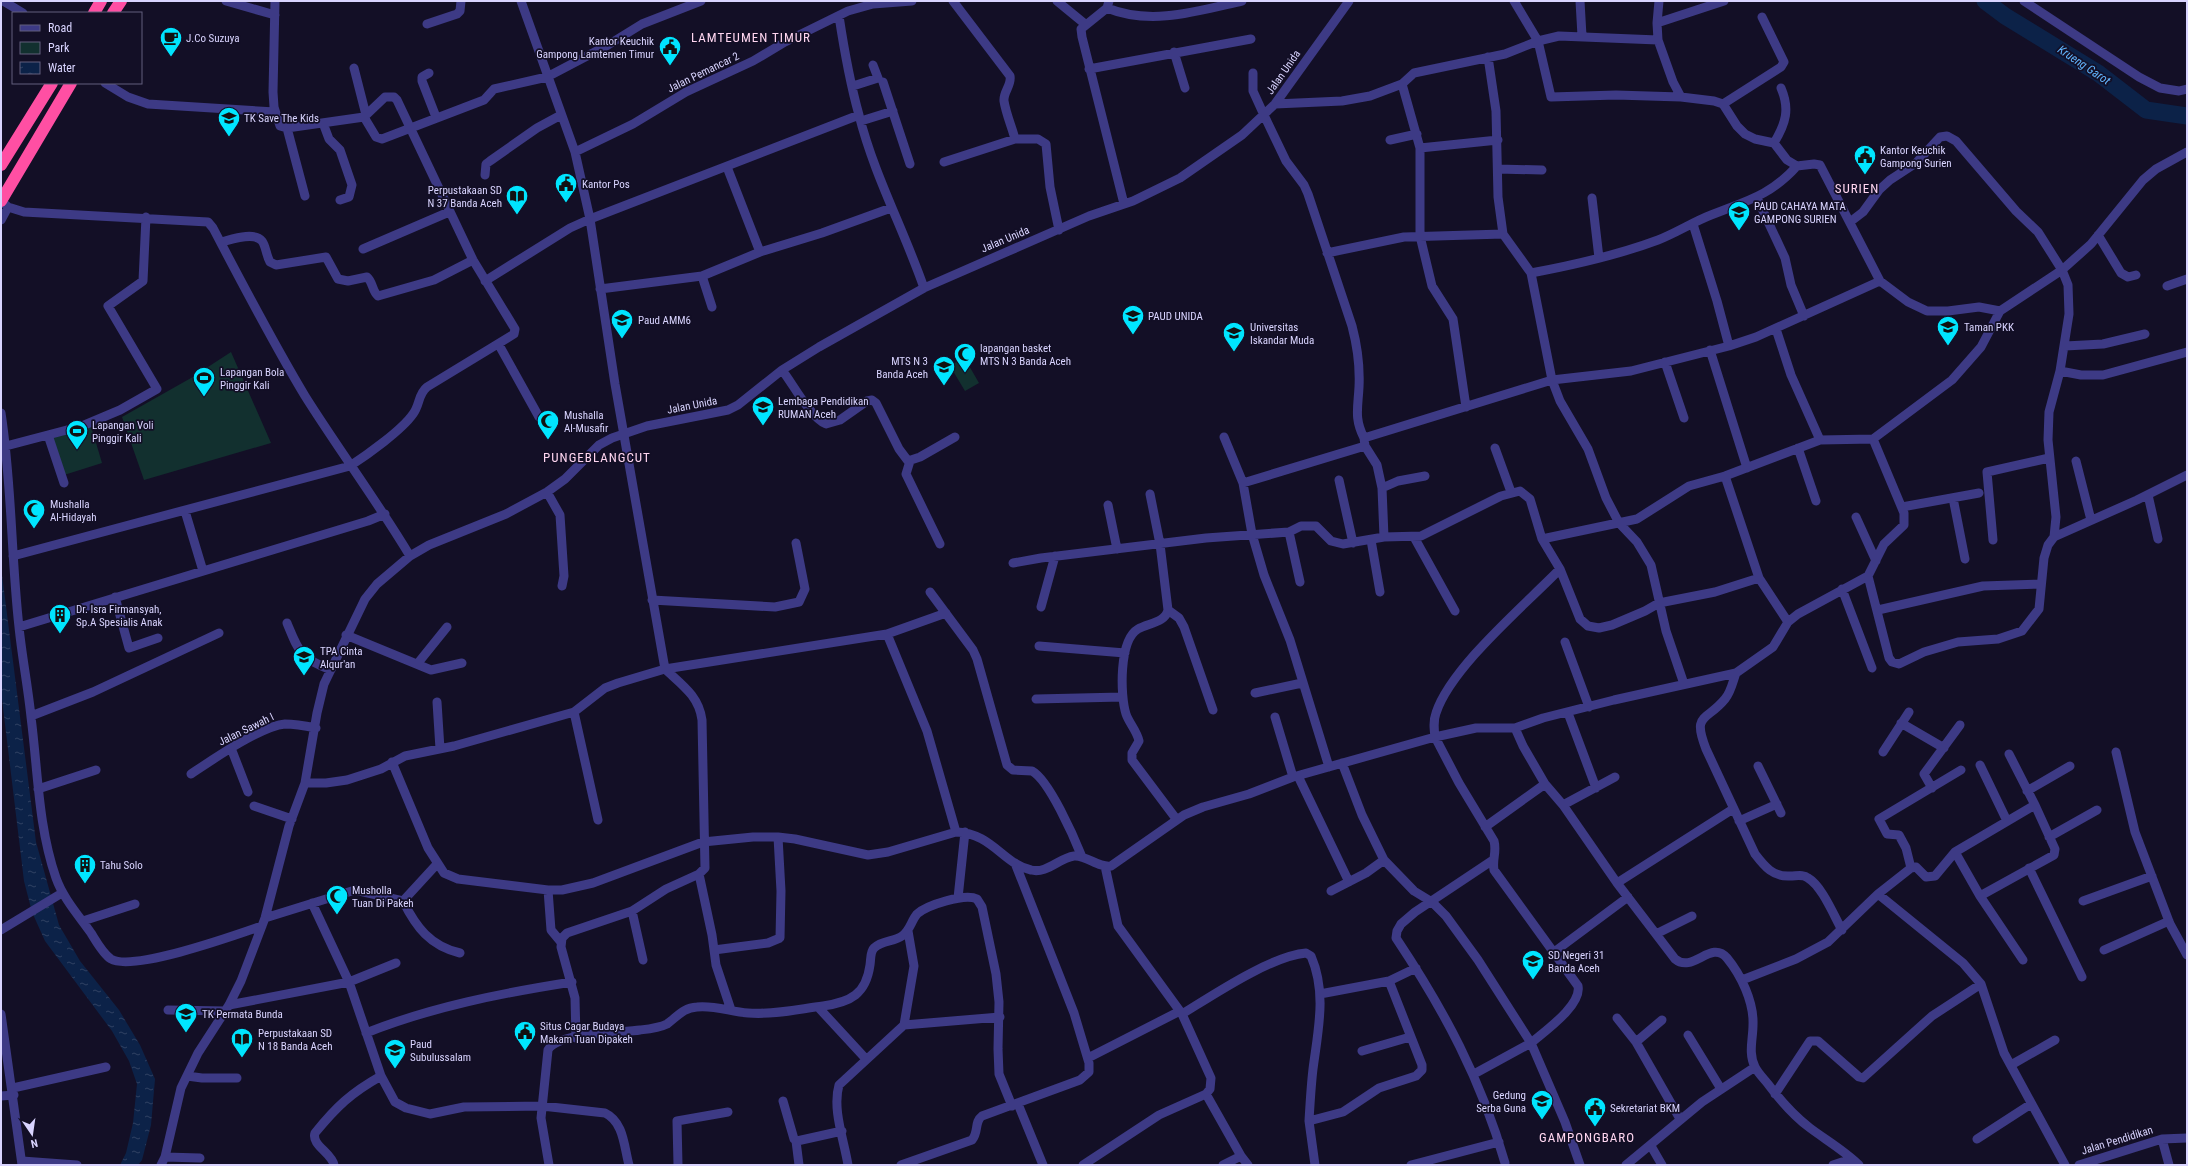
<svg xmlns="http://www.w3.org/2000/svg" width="2188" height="1166" viewBox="0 0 2188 1166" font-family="'Roboto Condensed',sans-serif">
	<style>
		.park { fill: #12302f }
		.water { fill: url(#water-ripples) }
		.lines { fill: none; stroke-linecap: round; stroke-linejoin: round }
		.river { stroke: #0c2248; stroke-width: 17 }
		.minor { stroke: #3d3a85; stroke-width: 9 }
		.highway { stroke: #ff4fa3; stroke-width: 12 }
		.labels { text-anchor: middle; stroke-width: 3.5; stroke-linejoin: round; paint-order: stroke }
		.poi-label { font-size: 11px; fill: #d9d4ff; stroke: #130f26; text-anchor: start }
		.street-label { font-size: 11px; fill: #d9d4ff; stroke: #130f26 }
		.water-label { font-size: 12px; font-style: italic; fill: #62b6ff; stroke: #130f26 }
		.quarter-label { font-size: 13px; letter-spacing: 1px; fill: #ffd6f0; stroke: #130f26 }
	</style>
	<defs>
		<pattern id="water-ripples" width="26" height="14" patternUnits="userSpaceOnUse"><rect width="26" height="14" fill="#0c2248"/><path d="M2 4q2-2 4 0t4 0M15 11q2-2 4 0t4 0" fill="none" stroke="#2f4163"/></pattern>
	</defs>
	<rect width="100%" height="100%" fill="#130f26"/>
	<path class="park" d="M231,352l40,91 -127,37 -22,-63 69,-39z
		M964,357l15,26 -14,8 -15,-25z
		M91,426l11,37 -38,12 -13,-37z"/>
	<path class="water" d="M1,567l35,275 23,83 21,36 39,49 21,35 15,34 -4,46 -9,35 -4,5h-18l6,-12 7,-30 4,-39 -8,-23 -17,-30 -67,-90 -13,-29 -8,-31 -23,-190z"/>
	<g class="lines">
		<path class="river" d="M1985,1l20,15 93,57 48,37 41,6"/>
		<path class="minor" d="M3,1l20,12
			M226,1l49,14
			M275,1l-2,91 1,15 6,19 7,2 77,-11 12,20 6,2 102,-39 10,-11 53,-12 61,-32 34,-21 59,-23
			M521,1l54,151 15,67 25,165 50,285c17,16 34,27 37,51l3,148 -6,6 -33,15 -34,22 -65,22 -5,5 -1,9 14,51 1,40
			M953,1l57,75c2,9 -7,16 -6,25 2,13 8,26 11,38h23l8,5 4,43 9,43
			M1057,1l28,23
			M1109,1l-2,7 -26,21 1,8 42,167
			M1514,1l24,40 13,56 65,-2 65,2
			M1580,1l2,35
			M2024,1l115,76 21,11 19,3 8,-2
			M1107,8c44,18 91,3 135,-7
			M839,16c5,33 11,67 20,99 15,60 45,115 65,173
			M1657,23l67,-22
			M427,24l30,-10 3,-3 1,-10
			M1658,40l-1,-17 2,-22
			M1174,52l11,36
			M1488,57l8,54 2,86 5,37 28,39 21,107 8,21 28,48 18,49 13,25 18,19 14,23 15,66 18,53
			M354,68l12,47
			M1089,69l162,-30
			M429,73l-7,4v4l14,36
			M1253,73v18l10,22 23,48 18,24 4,9 44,132c5,19 8,41 7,61 -1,21 -5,31 5,51
			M883,82l27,82
			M105,83l23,14 20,7 127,8
			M1402,84l18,64v88l12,50 21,33 13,88
			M853,86l25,-8 -5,-13
			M1275,104l67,-3 28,-5 32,-12 12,-11 91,-19 33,-13 21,-5 99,4 15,42 8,15 33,4 9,3 14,22 8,8 10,5 19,4 13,17 10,6 17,-2 6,1 60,116 28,21 19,9h21l31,-4 21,4
			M1723,104l58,-37 3,-5 -22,-45
			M861,121l32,-10
			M323,123l6,16 11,11 12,35 -3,12 -9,3
			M287,128l18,68
			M1390,140l27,-6
			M1774,143c12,-20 16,-34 7,-55
			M1420,148l78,-8
			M575,152l58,-28 53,-32 67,-31 32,-19 63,-31 25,-7 39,-3
			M944,162l71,-23
			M727,167l33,85
			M1498,169l44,1
			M485,175l1,-11 4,-3 47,-33 24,-13
			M1592,198l7,60
			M1757,198l28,60 6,27 13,31
			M1,201l7,6 16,5 184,10 5,6c30,57 59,113 92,168 34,54 72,105 105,160
			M1,220l7,-13
			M1850,222l13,-10 16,-22 11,-10 26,-17 24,-26 7,-1 9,5 60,70 22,21 24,38 6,15 1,29 -9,57 -11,41 -1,28 8,77 -2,20 -6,8 -4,13 -5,51 -17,22 -24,8 -40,3 -34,10 -25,12 -7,-2 -3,-4 -21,-82
			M1693,224l24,77 12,45
			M2098,235l23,38 7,4 8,-2
			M221,242c9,-2 33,-11 41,-1 4,5 4,14 8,21l6,3 50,-8 12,22 10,2 19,-4c6,5 5,14 11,19l56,-16 39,-20
			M363,249l86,-37
			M1327,253l77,-16 99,-3
			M1531,273c43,-8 87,-18 127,-33 18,-7 35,-18 53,-25 35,-14 59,-19 86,-49
			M485,281l85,-53 20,-9 269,-104
			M2167,286l20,-7
			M600,289l102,-13
			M712,307l-10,-31 58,-24 62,-19 69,-25
			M1776,329l15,46 29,65
			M499,345l40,72
			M2065,346l38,-2 42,-10
			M1710,350l37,118
			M1665,362l19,56
			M782,370c11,14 28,47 44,54l14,-4 27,-19 5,-1 4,3 23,46 9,12 12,-4 35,-20
			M2060,371l21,4h22l84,-23
			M1,413c11,71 10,143 18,214 3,30 9,60 12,90 7,54 7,109 25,161 7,20 23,38 35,55 5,8 12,21 20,26 22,13 125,-24 151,-33
			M48,435l16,48
			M1224,437l19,46 9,51 12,41 26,65 39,127
			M6,446l76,-20 38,-16 37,-21 -49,-83 35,-25 3,-64
			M1365,446l12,19 5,23 2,49
			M1495,448l16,44
			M1798,448l18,53
			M910,461l-4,13 34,70
			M2076,461l15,59
			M1725,476l34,102 29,44
			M1339,480l14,63
			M1243,483l122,-37 -1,-8 188,-58 79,-9 98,-25 27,-9 124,-56
			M1382,488l16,-7 27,-5
			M547,492l13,23 4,61 -2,10
			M1150,494l10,50 8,66c-3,13 -20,13 -30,19 -19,11 -18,66 -12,85 3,9 11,17 13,27l-7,12v7l45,60
			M2148,495l10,44
			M1953,498l12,61
			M1108,505l9,44
			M1902,507l77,-14
			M185,511l18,60
			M1856,517l20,44
			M1289,532l11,50
			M1414,537l41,74
			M2054,537l83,-37 50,-25
			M1542,539l95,-20 52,-33 36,-10 95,-36 53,-1 79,-59 29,-33 19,-36 62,-41 29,-26 52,-64 13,-11 31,-17
			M1371,540l9,52
			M1993,540l-6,-68 62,-14
			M13,556l337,-90c17,-11 52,-36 63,-52 7,-9 5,-20 14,-27l87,-53 1,-5 -42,-69 -76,-160 -3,-3h-9l-21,20
			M1013,563l28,-5 165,-20 83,-6 12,-6h15l15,15 12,3 41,-7 37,-1 80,-40 19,-5 10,8 12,40 18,30 20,50 8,7 11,2 13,-3 33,-14 14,-8 56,-11 44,-14
			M1560,569c-35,36 -109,98 -124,144 -3,8 -2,16 -1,24l24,46 35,58c3,11 -2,18 0,29l84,116c4,19 -33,45 -47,57l34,79 15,43
			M1842,589l30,79
			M930,592l43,58 4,9 30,106 6,5 19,1c17,9 42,66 50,86
			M115,597l14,51 29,-10
			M652,600l123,7 24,-5 6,-13 -9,-46
			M1041,607l14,-51
			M1168,610l11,8 5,9 29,83
			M1878,610l105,-24 57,-2
			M287,623c12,29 13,35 44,47
			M19,627l349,-106 17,-7
			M887,634l40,97 29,101
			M346,635l85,35 31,-7
			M1565,642l24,65
			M1039,646l86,7
			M418,663l29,-36
			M1736,673c-3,8 -5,19 -11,26 -19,23 -33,14 -19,50l49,105c10,13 18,23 35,22 7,0 13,-2 18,2 14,8 26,38 34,52
			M1255,693l47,-10
			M1036,699l86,-2
			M437,702l3,47
			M574,712l24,108
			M1568,713l28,75
			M31,716l62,-24 126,-59
			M1275,717l18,60
			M1901,723l43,25
			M1515,728l8,18 22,38 18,21 54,78 58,76c18,15 36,-20 52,-1 14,17 27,44 26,67 0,14 -5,28 2,42 3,6 9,12 13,17 12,16 26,32 42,44 16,12 35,23 49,37
			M231,748l17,44
			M1883,752l26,-40
			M2116,752l19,80 35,92 17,31
			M392,762l36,86 16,25 14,6 90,11h14l31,-7 110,-41 50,-5h25l17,2 73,16 20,-3 68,-20c36,1 47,32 75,38 16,4 28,-12 43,-14 13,-1 24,12 37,10l73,-51 19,-8 46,-13 44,-17 142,-40 41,-9h39l28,-10 71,-18 122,-27 37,-26 15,-25 10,-8 70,-38 16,-32 20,-19v-12l-31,-74
			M1342,763l20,52 22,45 30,31 18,11 14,14 32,44 53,83 -57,31
			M1980,765l27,56
			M1758,766l23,47
			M191,774c21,-14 70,-48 94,-50 10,0 21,2 31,4
			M1298,776l51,106
			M305,783h21l21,-3 34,-11 24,-13 49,-10 120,-34 31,-24 13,-5 47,-14 222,-35 59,-21
			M1932,788l-8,-14 36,-49
			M38,789l58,-19
			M2027,791l43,-25
			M1563,805l52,-28
			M254,806l38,13
			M1739,821l38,-17
			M1485,827l60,-43
			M2049,837l48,-27
			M1955,852l25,44 74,-41 1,-6 -20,-44
			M1493,860l-78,52 -14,12 -4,7 -1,7c48,72 85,141 109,225
			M1105,866l13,60 64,88
			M1911,868l-5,-20 -7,-13 -12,-1 -8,-15 82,-49
			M2029,868l53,109
			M699,874l13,61 4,30 15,45
			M1617,883l116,-74
			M548,890l3,40 10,12
			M1331,891l35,-18 18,-13
			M1878,894l33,-26 5,-1 10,10 9,-1 20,-24 80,-47 -26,-51
			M1980,896l43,64
			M958,898l7,-66
			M403,901c13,26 27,45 57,52
			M2083,901l69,-25
			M312,903l37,79 32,94 14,26 11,6 24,6 34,-7 78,-1 63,7c19,9 19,34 24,52
			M632,911l11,49
			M265,918l90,-28 48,11 34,-37
			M83,921l52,-17
			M1,930l61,-37
			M1656,934l36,-18
			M714,950l54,-7 12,-5 1,-47 -3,-54
			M2104,950l65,-29
			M1554,952l74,-55
			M1742,980l54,-21 32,-17 50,-48 85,69 18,21 23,69 61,112
			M1320,994l69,-13
			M229,1005l120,-23 47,-19
			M818,1007l48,52
			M168,1010l57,1
			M1,1014l21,151
			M1617,1018l19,24 44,77
			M904,1025l10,-59 -6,-35
			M366,1033c65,-26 136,-40 206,-51
			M1688,1035l33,54
			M1636,1042l26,-22
			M1362,1051l48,-14
			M1088,1058l92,-47
			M2011,1065l44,-25
			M187,1076l15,2h35
			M13,1088l93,-21
			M1206,1094l35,62
			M1775,1094l35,-53h8l41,36 4,1 69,-62 49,-32
			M1,1096l13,-1
			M783,1101l11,38 3,2 45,-10
			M1018,1104l25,61
			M1977,1139l54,-35
			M2162,1139l7,26
			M796,1141l3,24
			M1651,1146l11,19
			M165,1157l35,1
			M22,1161l55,4
			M161,1165l4,-8 16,-69 17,-35 31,-48 12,-24 24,-63 24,-92 16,-43 12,-70 7,-29 41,-85 12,-15 33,-28 19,-11 77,-31 41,-22 18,-13 34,-34 13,-7 35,-12 81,-16 10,-5 44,-35 37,-23 105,-59 165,-72 44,-15 47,-23 62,-43 33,-31 74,-103
			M334,1165c-2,-12 -23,-20 -19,-32 22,-27 36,-40 66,-57
			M549,1165l-8,-47 7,-68c10,-18 73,-17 92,-20 9,-1 19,-2 27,-6 11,-8 16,-16 30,-17 18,-2 34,5 51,6 25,2 51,-4 75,-7 28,-4 43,-12 47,-41 1,-6 0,-13 4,-17 8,-8 20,-6 28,-12 8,-5 9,-15 15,-22 10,-9 48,-21 60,-15l5,8 14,67 3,28 -1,47 1,25 13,32
			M678,1165l-1,-44 51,-9
			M848,1165c-4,-25 -16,-56 -9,-80l65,-60 96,-8
			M901,1165l71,-25c7,-8 2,-18 10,-24l98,-36 9,-8v-9l-15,-50 -59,-150
			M1083,1165l76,-50 47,-21 4,-5 1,-11 -29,-64c31,-19 89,-58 124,-61l5,3c16,37 7,74 2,113 -2,17 -3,35 -4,52
			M1223,1165l18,-9 7,9
			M1315,1165l-6,-44 34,-9 36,-24 37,-12 6,-6v-5l-33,-84 27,-13
			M1411,1165l88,-23
			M1626,1165l76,-63 53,-35
			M1833,1165l18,-6
			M2079,1165l83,-26 25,-1"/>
		<path class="highway" d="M94,13l7,-12
			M113,13l8,-12
			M1,165l51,-82
			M1,201l70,-118"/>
	</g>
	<defs>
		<g id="cafe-pin" transform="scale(1.15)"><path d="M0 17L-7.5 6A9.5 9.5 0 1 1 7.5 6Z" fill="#00e5ff" stroke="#130f26"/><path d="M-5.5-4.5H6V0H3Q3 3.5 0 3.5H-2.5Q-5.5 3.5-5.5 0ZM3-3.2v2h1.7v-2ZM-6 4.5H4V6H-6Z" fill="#111"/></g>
		<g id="civic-pin" transform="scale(1.15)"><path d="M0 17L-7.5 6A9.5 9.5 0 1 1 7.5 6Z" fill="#00e5ff" stroke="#130f26"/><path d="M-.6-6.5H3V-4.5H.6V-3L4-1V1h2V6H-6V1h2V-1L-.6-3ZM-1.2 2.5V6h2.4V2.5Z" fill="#111"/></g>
		<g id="school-pin" transform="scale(1.15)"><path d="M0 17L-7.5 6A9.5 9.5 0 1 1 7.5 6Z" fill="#00e5ff" stroke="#130f26"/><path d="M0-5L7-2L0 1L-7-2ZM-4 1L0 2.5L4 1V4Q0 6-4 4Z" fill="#111"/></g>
		<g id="library-pin" transform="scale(1.15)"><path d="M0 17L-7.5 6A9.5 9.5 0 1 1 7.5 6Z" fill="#00e5ff" stroke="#130f26"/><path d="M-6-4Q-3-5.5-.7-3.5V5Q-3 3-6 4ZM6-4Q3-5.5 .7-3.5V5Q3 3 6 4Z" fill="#111"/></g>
		<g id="university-pin" transform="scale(1.15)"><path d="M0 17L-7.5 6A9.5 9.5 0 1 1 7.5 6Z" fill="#00e5ff" stroke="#130f26"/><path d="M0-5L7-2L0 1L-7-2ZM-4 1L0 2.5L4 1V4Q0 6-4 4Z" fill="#111"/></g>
		<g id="mosque-pin" transform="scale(1.15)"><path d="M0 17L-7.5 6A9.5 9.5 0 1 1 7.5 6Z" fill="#00e5ff" stroke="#130f26"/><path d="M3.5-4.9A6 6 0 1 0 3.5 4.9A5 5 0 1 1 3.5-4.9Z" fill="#111"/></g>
		<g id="stadium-pin" transform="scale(1.15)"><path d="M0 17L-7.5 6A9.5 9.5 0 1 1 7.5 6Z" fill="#00e5ff" stroke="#130f26"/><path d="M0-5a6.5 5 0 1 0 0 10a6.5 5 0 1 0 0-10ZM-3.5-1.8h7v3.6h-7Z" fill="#111"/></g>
		<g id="building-pin" transform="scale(1.15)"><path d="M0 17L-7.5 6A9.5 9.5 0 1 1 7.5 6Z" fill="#00e5ff" stroke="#130f26"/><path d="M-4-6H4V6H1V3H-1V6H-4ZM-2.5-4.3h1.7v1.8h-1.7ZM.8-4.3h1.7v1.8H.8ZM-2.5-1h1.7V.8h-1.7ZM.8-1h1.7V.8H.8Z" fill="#111"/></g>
	</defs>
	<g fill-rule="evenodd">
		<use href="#cafe-pin" x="171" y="38"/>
		<use href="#civic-pin" x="670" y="47"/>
		<use href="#school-pin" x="229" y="118"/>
		<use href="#civic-pin" x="1865" y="156"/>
		<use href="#civic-pin" x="566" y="184"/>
		<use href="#library-pin" x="517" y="196"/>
		<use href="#school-pin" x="1739" y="212"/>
		<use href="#school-pin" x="1133" y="316"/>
		<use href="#school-pin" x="622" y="320"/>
		<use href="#school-pin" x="1948" y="327"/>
		<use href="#university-pin" x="1234" y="333"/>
		<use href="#mosque-pin" x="965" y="354"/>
		<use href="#school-pin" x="944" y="367"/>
		<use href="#stadium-pin" x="204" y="378"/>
		<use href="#school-pin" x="763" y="407"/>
		<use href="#mosque-pin" x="548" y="421"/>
		<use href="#stadium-pin" x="77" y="431"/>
		<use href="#mosque-pin" x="34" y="510"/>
		<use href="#building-pin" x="60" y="615"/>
		<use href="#school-pin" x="304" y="657"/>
		<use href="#building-pin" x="85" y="865"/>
		<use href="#mosque-pin" x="337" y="896"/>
		<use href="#school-pin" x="1533" y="961"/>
		<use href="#school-pin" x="186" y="1014"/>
		<use href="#civic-pin" x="525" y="1032"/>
		<use href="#library-pin" x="242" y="1039"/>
		<use href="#school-pin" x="395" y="1050"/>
		<use href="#school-pin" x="1542" y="1101"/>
		<use href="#civic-pin" x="1595" y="1108"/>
	</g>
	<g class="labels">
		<g class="poi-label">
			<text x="186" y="42">J.Co Suzuya</text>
			<text x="654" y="45" text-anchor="end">Kantor Keuchik<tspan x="654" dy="13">Gampong Lamtemen Timur</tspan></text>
			<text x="244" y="122">TK Save The Kids</text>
			<text x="1880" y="154">Kantor Keuchik<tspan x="1880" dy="13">Gampong Surien</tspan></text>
			<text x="582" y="188">Kantor Pos</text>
			<text x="502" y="194" text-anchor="end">Perpustakaan SD<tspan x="502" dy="13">N 37 Banda Aceh</tspan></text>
			<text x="1754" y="210">PAUD CAHAYA MATA<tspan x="1754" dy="13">GAMPONG SURIEN</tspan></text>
			<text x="1148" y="320">PAUD UNIDA</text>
			<text x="638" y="324">Paud AMM6</text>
			<text x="1250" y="331">Universitas<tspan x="1250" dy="13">Iskandar Muda</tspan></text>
			<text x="1964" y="331">Taman PKK</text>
			<text x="980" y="352">lapangan basket<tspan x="980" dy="13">MTS N 3 Banda Aceh</tspan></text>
			<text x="928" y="365" text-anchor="end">MTS N 3<tspan x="928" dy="13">Banda Aceh</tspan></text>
			<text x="220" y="376">Lapangan Bola<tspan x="220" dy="13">Pinggir Kali</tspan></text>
			<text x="778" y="405">Lembaga Pendidikan<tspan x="778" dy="13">RUMAN Aceh</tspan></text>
			<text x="564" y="419">Mushalla<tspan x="564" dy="13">Al-Musafir</tspan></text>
			<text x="92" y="429">Lapangan Voli<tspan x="92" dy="13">Pinggir Kali</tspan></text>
			<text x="50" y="508">Mushalla<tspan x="50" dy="13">Al-Hidayah</tspan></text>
			<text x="76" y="613">Dr. Isra Firmansyah,<tspan x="76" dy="13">Sp.A Spesialis Anak</tspan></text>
			<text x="320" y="655">TPA Cinta<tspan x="320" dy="13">Alqur'an</tspan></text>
			<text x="100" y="869">Tahu Solo</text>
			<text x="352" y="894">Musholla<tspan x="352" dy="13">Tuan Di Pakeh</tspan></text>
			<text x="1548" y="959">SD Negeri 31<tspan x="1548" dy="13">Banda Aceh</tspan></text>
			<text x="202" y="1018">TK Permata Bunda</text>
			<text x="540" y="1030">Situs Cagar Budaya<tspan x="540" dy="13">Makam Tuan Dipakeh</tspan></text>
			<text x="258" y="1037">Perpustakaan SD<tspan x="258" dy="13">N 18 Banda Aceh</tspan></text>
			<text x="410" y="1048">Paud<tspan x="410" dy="13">Subulussalam</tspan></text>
			<text x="1526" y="1099" text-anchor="end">Gedung<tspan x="1526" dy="13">Serba Guna</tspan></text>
			<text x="1610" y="1112">Sekretariat BKM</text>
		</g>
		<g class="street-label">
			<text transform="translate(703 72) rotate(-26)" y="4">Jalan Pemancar 2</text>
			<text transform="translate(1283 72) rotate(-55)" y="4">Jalan Unida</text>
			<text transform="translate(1005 239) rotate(-23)" y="4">Jalan Unida</text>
			<text transform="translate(692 405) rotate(-11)" y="4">Jalan Unida</text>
			<text transform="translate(246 729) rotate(-26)" y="4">Jalan Sawah I</text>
			<text transform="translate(2117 1140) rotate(-17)" y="4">Jalan Pendidikan</text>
		</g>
		<g class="water-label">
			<text transform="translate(2084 65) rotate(34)" y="4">Krueng Garot</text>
		</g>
		<g class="quarter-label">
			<text x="751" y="42">LAMTEUMEN TIMUR</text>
			<text x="1857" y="193">SURIEN</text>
			<text x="597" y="462">PUNGEBLANGCUT</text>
			<text x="1587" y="1142">GAMPONGBARO</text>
		</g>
	</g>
	<rect width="2188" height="1166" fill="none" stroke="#d9d4ff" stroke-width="4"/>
	<rect x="12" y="12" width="130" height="72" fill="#130f26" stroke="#625e7d"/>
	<rect x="20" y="25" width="20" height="6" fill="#3d3a85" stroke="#625e7d"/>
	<text x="48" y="32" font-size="12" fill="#d9d4ff">Road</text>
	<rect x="20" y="42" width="20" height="12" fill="#12302f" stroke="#625e7d"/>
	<text x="48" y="52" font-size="12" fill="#d9d4ff">Park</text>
	<rect x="20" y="62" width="20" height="12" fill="url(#water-ripples)" stroke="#625e7d"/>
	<text x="48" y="72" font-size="12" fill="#d9d4ff">Water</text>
	<g transform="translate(32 1134) rotate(167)" stroke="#130f26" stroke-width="3" paint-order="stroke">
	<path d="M0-3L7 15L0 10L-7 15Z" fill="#d9d4ff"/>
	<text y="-6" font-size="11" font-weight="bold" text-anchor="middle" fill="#d9d4ff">N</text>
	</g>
</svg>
